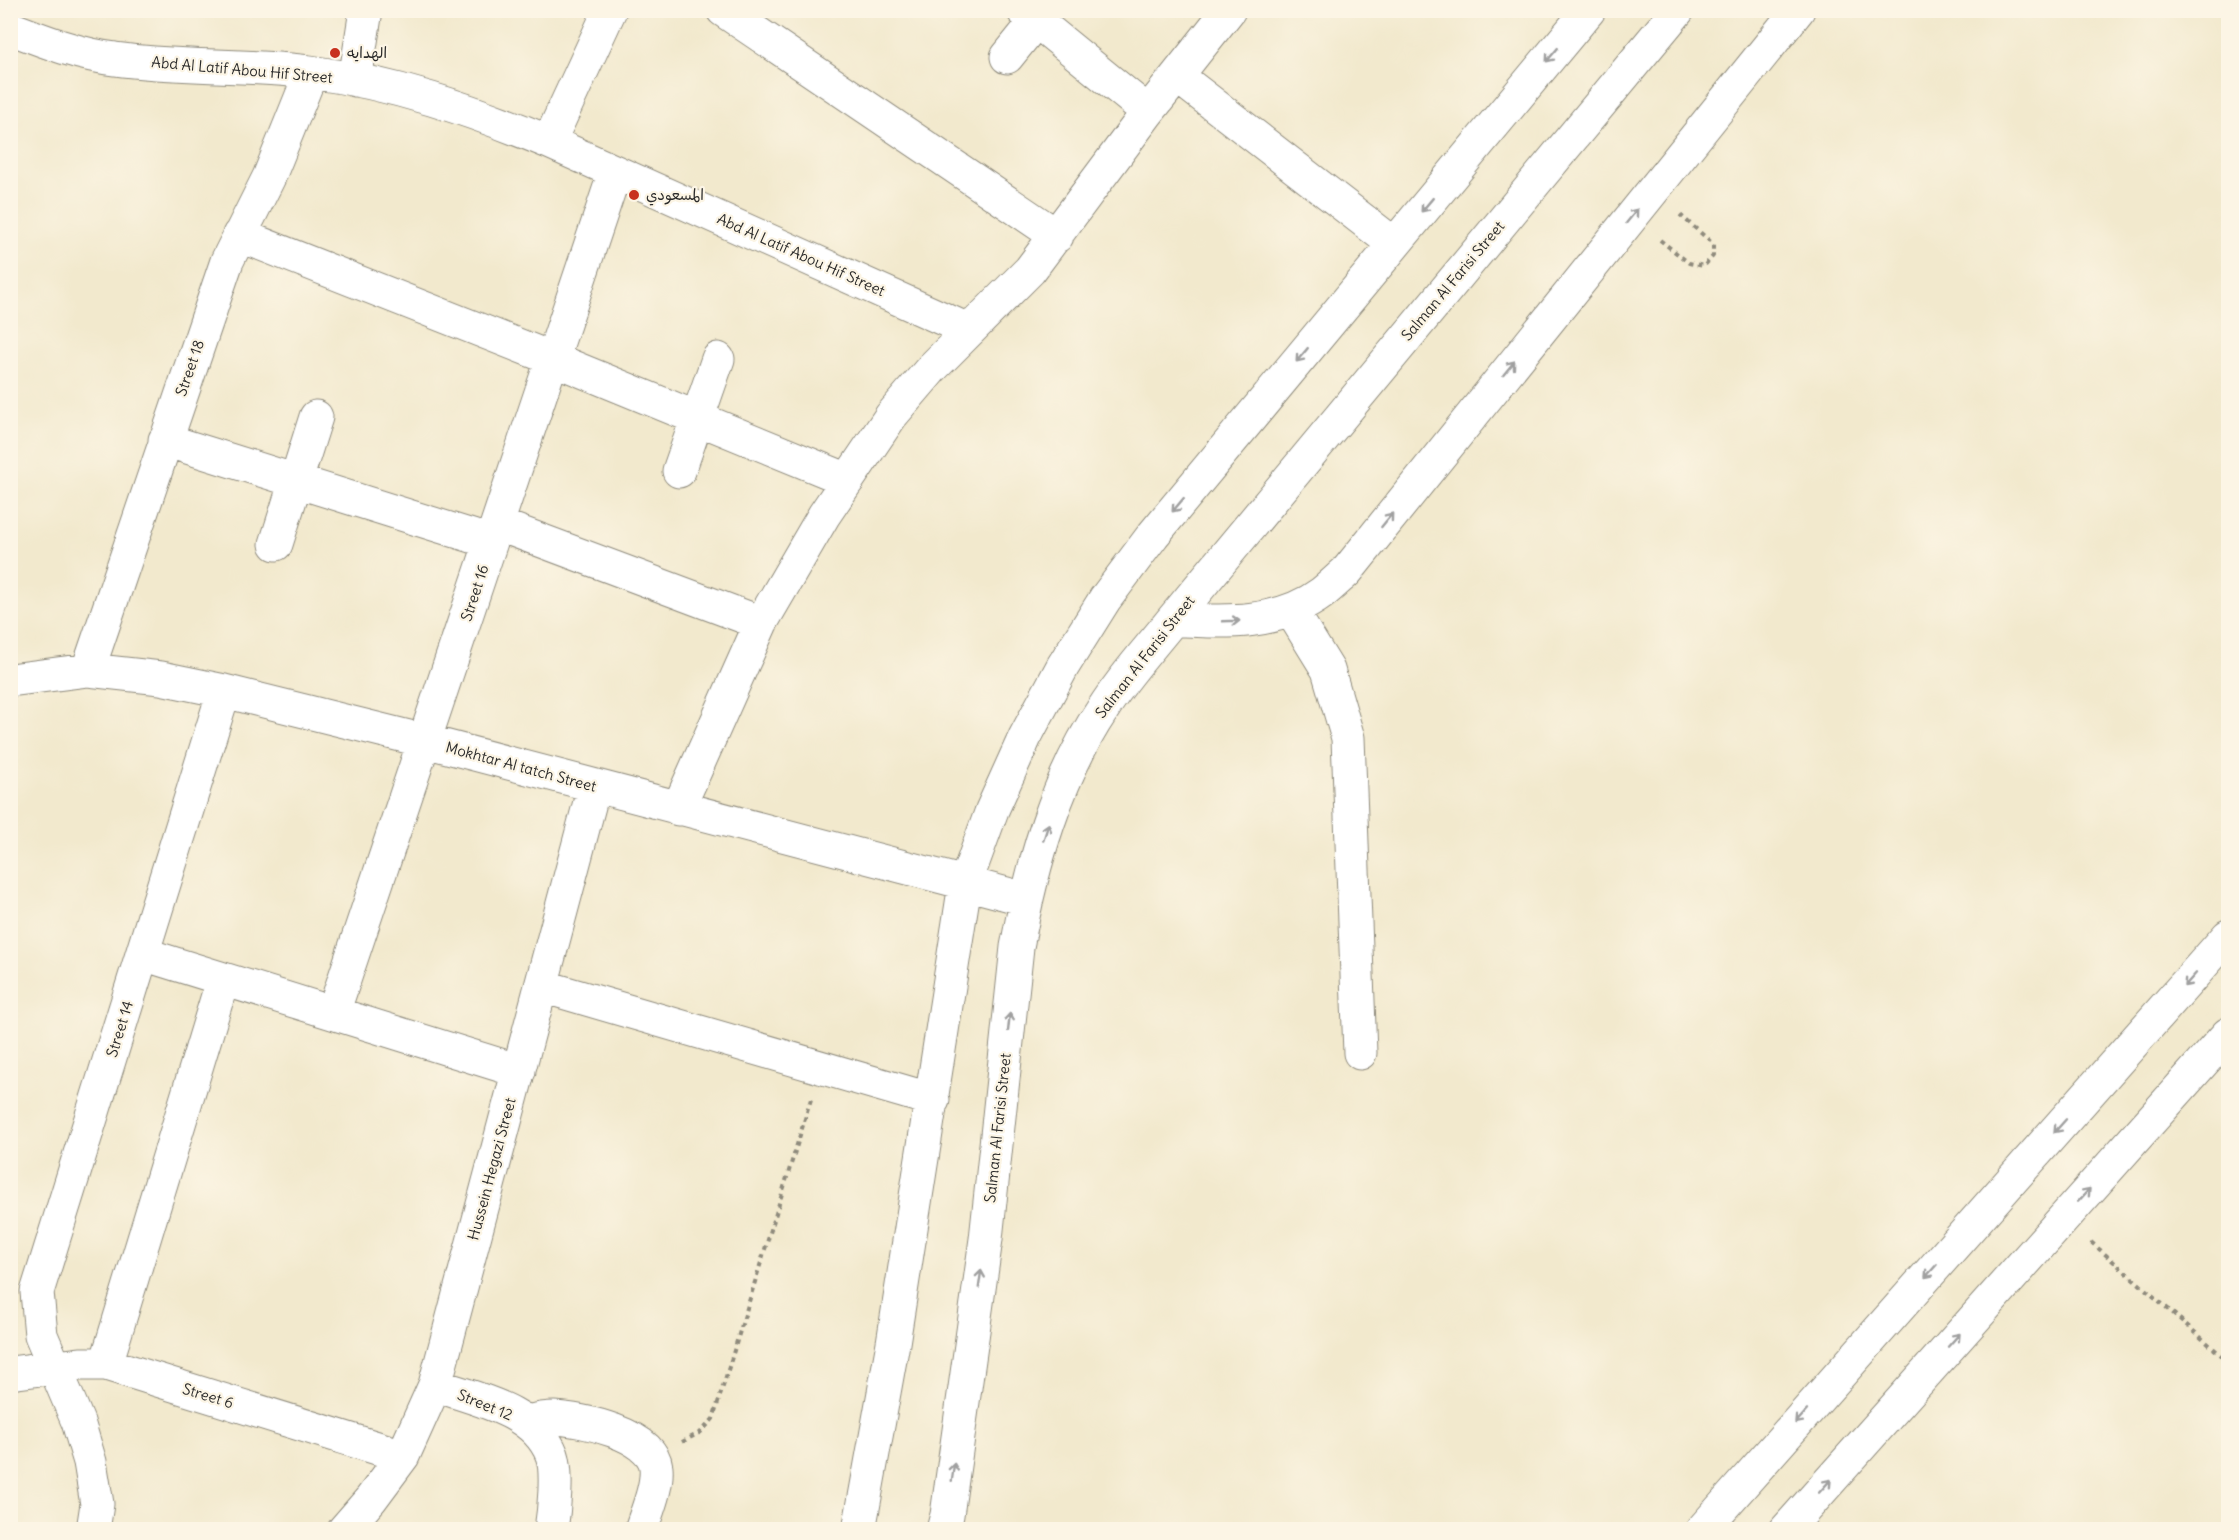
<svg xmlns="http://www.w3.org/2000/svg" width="2239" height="1540" viewBox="0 0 2239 1540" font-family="Delius,'Playpen Sans Arabic',sans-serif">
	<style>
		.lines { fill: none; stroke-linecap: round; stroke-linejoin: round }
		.minor-casing { stroke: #8e8a7c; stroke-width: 35 }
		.path { stroke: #8e8a7c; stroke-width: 4; stroke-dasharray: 4.5 4.5; stroke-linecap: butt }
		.minor { stroke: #fff; stroke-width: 33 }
		.oneway { stroke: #a0a0a0 }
		.poi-dot { fill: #c8321e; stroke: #fcf5e5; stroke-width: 2 }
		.labels { text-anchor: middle; stroke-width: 4.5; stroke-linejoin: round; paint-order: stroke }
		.poi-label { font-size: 15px; fill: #2b2b2b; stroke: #fcf5e5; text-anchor: start }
		.street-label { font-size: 15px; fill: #2b2b2b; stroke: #fcf5e5 }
	</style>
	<rect width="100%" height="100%" fill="#fcf5e5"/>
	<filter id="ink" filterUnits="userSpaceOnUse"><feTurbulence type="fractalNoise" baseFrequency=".0167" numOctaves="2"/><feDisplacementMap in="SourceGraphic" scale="12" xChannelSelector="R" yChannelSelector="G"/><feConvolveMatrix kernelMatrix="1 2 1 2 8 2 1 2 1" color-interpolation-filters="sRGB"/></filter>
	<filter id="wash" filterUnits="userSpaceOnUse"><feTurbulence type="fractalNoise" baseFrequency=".008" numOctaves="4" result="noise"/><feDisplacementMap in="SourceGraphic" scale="24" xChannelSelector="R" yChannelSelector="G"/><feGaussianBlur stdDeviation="1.35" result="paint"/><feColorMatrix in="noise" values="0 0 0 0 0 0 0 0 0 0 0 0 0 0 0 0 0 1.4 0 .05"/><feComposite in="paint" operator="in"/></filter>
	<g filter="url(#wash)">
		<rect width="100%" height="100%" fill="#f2e9cd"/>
	</g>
	<g filter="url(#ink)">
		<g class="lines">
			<g class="minor-casing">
				<path id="minor" d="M723,10l334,226
					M1023,10l125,102
					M10,28c34,13 69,27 105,31 64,9 130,5 195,13 83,11 162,38 239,70l419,188
					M1007,57l29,-36
					M1177,76l217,168
					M355,80l11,-70
					M549,142l61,-132
					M239,235l314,124 295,121
					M165,440l326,102
					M679,471l39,-112
					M497,524l264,99
					M276,544l40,-127
					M1291,610l37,60 20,68 12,315
					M1173,619c51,4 106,6 149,-26 9,-7 17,-15 25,-22l451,-561
					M88,670l139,-409 42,-84 42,-104
					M10,680l78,-10 73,8 63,13 201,50 601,158
					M678,809l83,-186 63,-108 67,-99 41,-48 98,-98 118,-158 81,-102
					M143,954l376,117
					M542,986l391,114
					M333,1013l282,-841
					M106,1364l117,-385
					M10,1373l70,-9h26l297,92
					M435,1385c40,14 100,25 117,70 6,17 2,56 -1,75
					M526,1422c9,-2 19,-4 28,-4 27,1 98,16 102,49 2,19 -9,44 -15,63
					M93,1530l4,-26 -7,-42 -12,-40 -37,-87 -4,-43 187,-601
					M344,1530l27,-31 32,-43 32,-71 159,-598
					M859,1530l34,-187 72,-459 27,-74 33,-73 38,-71 42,-67 48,-64 436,-525
					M943,1530l4,-15 39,-276 31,-292c15,-82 39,-168 86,-238 20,-32 47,-61 70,-90l505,-609
					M1702,1530l526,-594
					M1786,1530l442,-496"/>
			</g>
			<path class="path" d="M1660,240l29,23 15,3 9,-10v-10l-2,-4 -33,-29
				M2091,1242l137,119
				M682,1442l19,-10 12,-13 98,-320"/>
			<use href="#minor" class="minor"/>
		</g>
		<defs><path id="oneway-shaft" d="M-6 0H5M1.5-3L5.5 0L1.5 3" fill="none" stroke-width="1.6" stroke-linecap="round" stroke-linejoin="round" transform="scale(1.5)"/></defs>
		<g class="oneway">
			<use href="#oneway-shaft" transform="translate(1552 55) rotate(130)"/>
			<use href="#oneway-shaft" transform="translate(1427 205) rotate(130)"/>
			<use href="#oneway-shaft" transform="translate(1632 216) rotate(-51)"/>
			<use href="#oneway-shaft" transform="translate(1302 355) rotate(130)"/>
			<use href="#oneway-shaft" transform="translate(1509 368) rotate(-51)"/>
			<use href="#oneway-shaft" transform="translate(1178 505) rotate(130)"/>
			<use href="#oneway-shaft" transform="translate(1387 520) rotate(-51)"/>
			<use href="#oneway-shaft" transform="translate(1231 621) rotate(-2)"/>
			<use href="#oneway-shaft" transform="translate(1046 832) rotate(-72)"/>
			<use href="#oneway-shaft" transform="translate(2190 980) rotate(132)"/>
			<use href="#oneway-shaft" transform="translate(1009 1022) rotate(-84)"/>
			<use href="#oneway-shaft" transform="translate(2060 1126) rotate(132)"/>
			<use href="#oneway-shaft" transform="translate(2084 1195) rotate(-48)"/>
			<use href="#oneway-shaft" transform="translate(1931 1271) rotate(132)"/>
			<use href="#oneway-shaft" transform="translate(980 1279) rotate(-82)"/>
			<use href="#oneway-shaft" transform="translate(1954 1340) rotate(-48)"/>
			<use href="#oneway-shaft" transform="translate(1801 1417) rotate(132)"/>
			<use href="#oneway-shaft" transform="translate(953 1472) rotate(-82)"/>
			<use href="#oneway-shaft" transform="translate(1825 1486) rotate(-48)"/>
		</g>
	</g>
	<g class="poi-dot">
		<circle cx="335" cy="53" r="6"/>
		<circle cx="634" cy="195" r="6"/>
	</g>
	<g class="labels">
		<g class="poi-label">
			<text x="347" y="58">الهدايه</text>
			<text x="646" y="200">المسعودي</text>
		</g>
		<g class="street-label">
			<text transform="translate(242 70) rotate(5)" y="5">Abd Al Latif Abou Hif Street</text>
			<text transform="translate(801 255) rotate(24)" y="5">Abd Al Latif Abou Hif Street</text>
			<text transform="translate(1453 281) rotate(-50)" y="5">Salman Al Farisi Street</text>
			<text transform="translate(190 368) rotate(-71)" y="5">Street 18</text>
			<text transform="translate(475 593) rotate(-72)" y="5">Street 16</text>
			<text transform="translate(1145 657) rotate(-52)" y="5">Salman Al Farisi Street</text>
			<text transform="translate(521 767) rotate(15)" y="5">Mokhtar Al tatch Street</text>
			<text transform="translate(120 1029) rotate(-73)" y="5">Street 14</text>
			<text transform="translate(998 1128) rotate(-84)" y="5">Salman Al Farisi Street</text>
			<text transform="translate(492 1169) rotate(-75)" y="5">Hussein Hegazi Street</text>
			<text transform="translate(208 1396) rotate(17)" y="5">Street 6</text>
			<text transform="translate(485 1405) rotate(22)" y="5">Street 12</text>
		</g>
	</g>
	<rect width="2239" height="1540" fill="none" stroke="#fcf5e5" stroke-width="36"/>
</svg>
